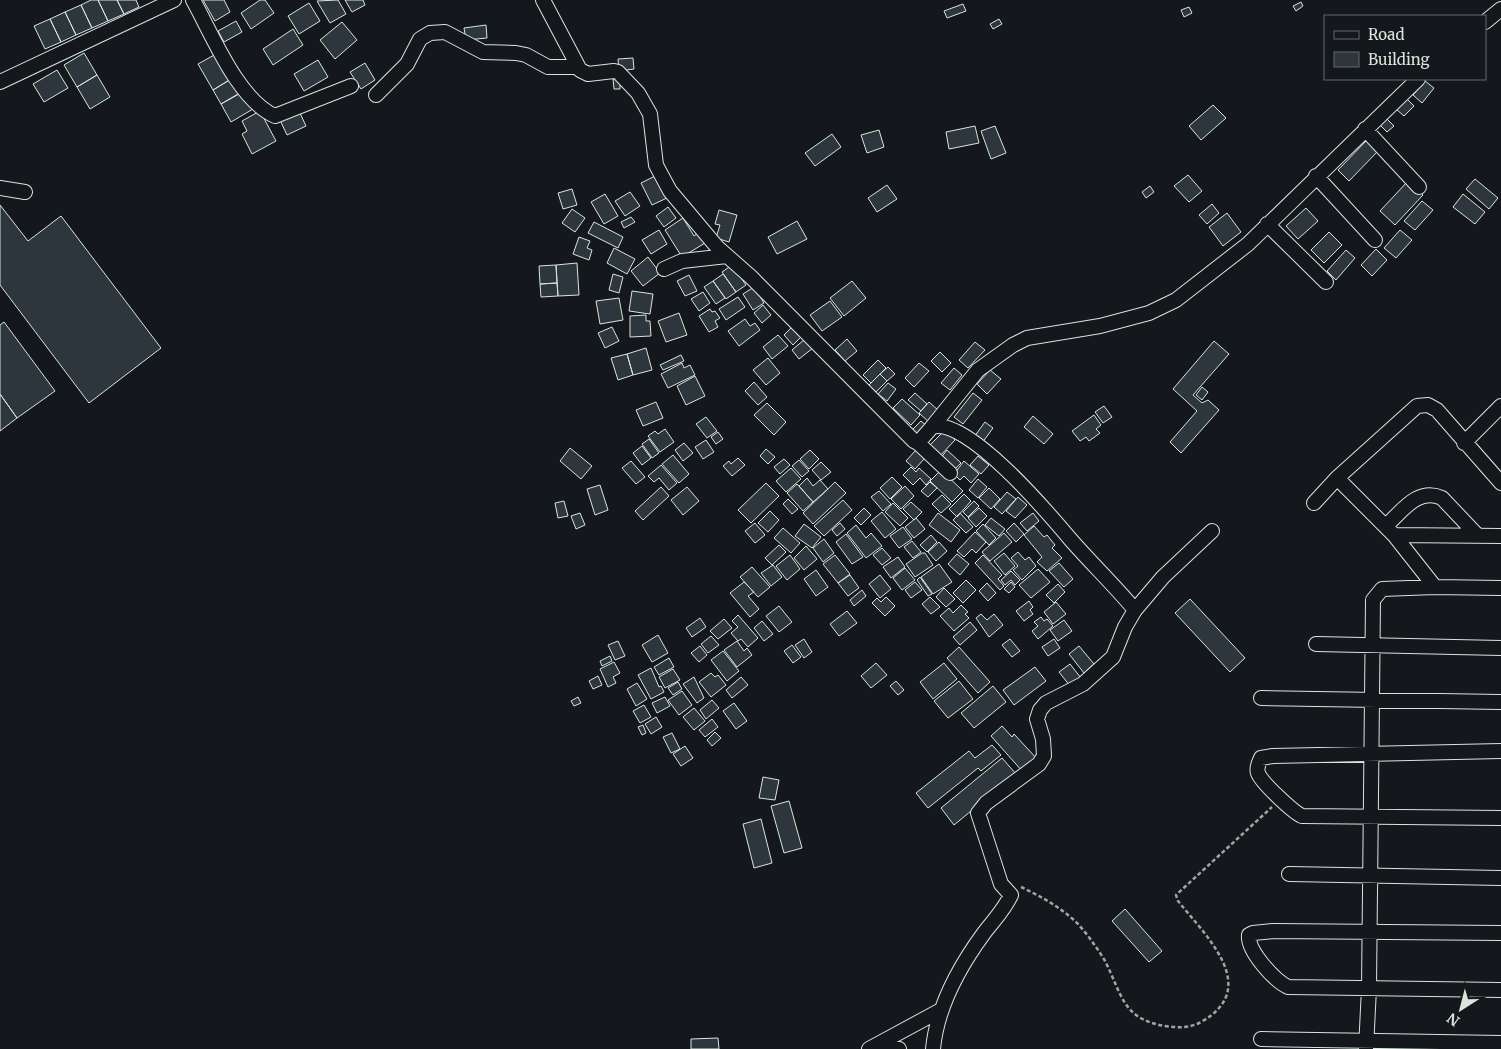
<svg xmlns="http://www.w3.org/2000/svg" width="1501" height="1049" viewBox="0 0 1501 1049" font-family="Merriweather,serif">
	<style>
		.building { fill: #2c363c; stroke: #d8e6dc }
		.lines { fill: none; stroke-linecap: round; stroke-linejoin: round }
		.minor-casing { stroke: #d8e6dc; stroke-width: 16 }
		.path { stroke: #9da8a2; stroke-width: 2.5; stroke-dasharray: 4 2.5; stroke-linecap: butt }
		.minor { stroke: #14181c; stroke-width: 14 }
	</style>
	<rect width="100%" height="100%" fill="#14181c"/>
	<path class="building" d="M91,0h7l10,21 -16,7 -11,-23z
		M98,0h19l7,14 -16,7z
		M117,0h19l3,7 -15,7z
		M203,0h21l6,12 -15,9z
		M260,0h5l9,13 -23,16 -10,-16z
		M338,0l8,14 -16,9 -13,-22z
		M345,0h18l2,5 -13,7z
		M1301,2l2,4 -7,5 -3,-5z
		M309,3l11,18 -21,13 -11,-18z
		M963,4l3,7 -19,7 -3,-7z
		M81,5l11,23 -16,7 -11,-23z
		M1189,7l3,6 -8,4 -3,-7z
		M65,12l11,23 -15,7 -11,-23z
		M50,19l11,23 -16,7 -11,-23z
		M999,19l3,5 -9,5 -3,-5z
		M236,21l6,11 -18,10 -6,-11z
		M342,22l15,18 -22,19 -15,-19z
		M486,25l1,13 -21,2 -2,-12z
		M293,29l10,16 -30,20 -10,-16z
		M84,53l13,22 -20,12 -13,-22z
		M216,54l15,25 -18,11 -15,-26z
		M633,58l1,11 -15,2 -1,-12z
		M318,60l10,17 -24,14 -10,-17z
		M365,63l10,17 -14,9 -11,-17z
		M57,70l11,18 -24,14 -11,-18z
		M97,75l13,22 -20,12 -13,-22z
		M231,79l8,15 -18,10 -8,-14z
		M613,79h7v10h-6z
		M1425,81l9,7 -12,15 -9,-8z
		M243,91l10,18 -22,13 -10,-18z
		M1406,98l8,8 -10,10 -8,-7z
		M1213,105l13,13 -25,22 -12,-14z
		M260,111l16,30 -24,13 -10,-20 5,-3 -5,-10z
		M299,111l7,15 -19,9 -7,-15z
		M1385,117l9,9 -7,6 -9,-9z
		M975,126l4,17 -30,6 -3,-17z
		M995,126l11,27 -15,6 -10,-28z
		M879,130l5,17 -17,6 -6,-18z
		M832,134l9,13 -26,19 -10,-13z
		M1368,139l11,11 -30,31 -11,-11z
		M657,175l12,22 -17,8 -11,-22z
		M1188,175l14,16 -13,11 -15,-16z
		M1475,179l23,19 -9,11 -23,-20z
		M1408,181l15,14 -28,30 -15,-14z
		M887,185l10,14 -20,13 -9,-14z
		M1150,186l4,6 -8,6 -4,-6z
		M572,189l5,16 -14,4 -5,-16z
		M630,192l10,14 -15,10 -10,-15z
		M605,194l13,22 -14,8 -13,-22z
		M1463,194l22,18 -10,12 -22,-17z
		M1422,201l11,9 -18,20 -11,-9z
		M1212,204l7,9 -12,11 -8,-9z
		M0,205l28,36 33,-25 100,132 -72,55 -89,-118z
		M668,207l8,11 -12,9 -8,-11z
		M1306,208l12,13 -20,18 -12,-13z
		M572,209l13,9 -10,14 -13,-9z
		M719,210l18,5 -8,27 -13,-4 4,-13 -5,-1z
		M1227,213l14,19 -18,14 -14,-19z
		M631,217l4,5 -11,6 -3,-6z
		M683,218l11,18 5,-4 6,11 -23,14 -17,-27z
		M797,221l10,18 -30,15 -9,-17z
		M594,222l29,15 -5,11 -30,-15z
		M659,230l8,14 -16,10 -9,-14z
		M1400,230l12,10 -16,18 -12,-10z
		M1329,232l13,13 -18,18 -13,-13z
		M579,237l11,4 -3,7 5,2 -3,10 -16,-6z
		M614,248l21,11 -8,15 -20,-11z
		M1376,249l11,11 -15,16 -11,-11z
		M1346,250l9,8 -19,22 -9,-9z
		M648,257l12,16 -17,13 -12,-15z
		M577,263l2,32 -21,1 -2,-31z
		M556,265l1,18 -17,1 -1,-18z
		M732,265l14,20 -10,7 -14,-20z
		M613,274l10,3 -4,16 -10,-3z
		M723,274l13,18 -10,7 -13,-18z
		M689,275l8,16 -12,5 -8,-15z
		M713,281l12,17 -9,6 -12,-17z
		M852,281l14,17 -22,18 -14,-18z
		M557,283l1,13 -17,1 -1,-13z
		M754,287l10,16 -11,7 -10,-16z
		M632,291l21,3 -3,20 -21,-3z
		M703,292l7,11 -11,8 -8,-12z
		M738,297l7,10 -19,13 -7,-11z
		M619,298l4,22 -23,4 -4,-23z
		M830,301l12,16 -20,14 -12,-16z
		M763,305l8,10 -9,8 -8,-10z
		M710,309l2,3 3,-1 5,7 -5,3 3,6 -9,5 -10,-16z
		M679,313l8,22 -21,7 -8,-21z
		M646,315v6h4l1,15 -21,1v-21z
		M745,319l5,7 5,-3 5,7 -21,16 -11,-15z
		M4,322l51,69 -38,27 -17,-24v-69z
		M793,326l9,10 -9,9 -9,-10z
		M612,327l7,14 -14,7 -7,-15z
		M778,335l10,11 -16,13 -9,-12z
		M805,339l8,9 -14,11 -7,-9z
		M847,339l10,12 -12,10 -10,-11z
		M1214,341l15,13 -36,41 9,8 6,-3 11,10 -38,43 -11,-11 27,-31 -24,-22z
		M975,342l10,8 -17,18 -9,-8z
		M646,348l6,22 -19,5 -6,-21z
		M940,352l11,11 -9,9 -11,-11z
		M627,354l6,21 -15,5 -7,-22z
		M681,355l3,6 -21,9 -3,-5z
		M768,358l12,15 -14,12 -13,-15z
		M878,360l8,8 -15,15 -8,-8z
		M682,363l2,5 6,-3 5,10 -27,13 -7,-14z
		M919,363l10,8 -15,16 -9,-9z
		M888,367l7,7 -8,7 -7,-7z
		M954,368l8,7 -12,15 -9,-7z
		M990,370l11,9 -14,15 -10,-10z
		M880,374l7,7 -11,11 -7,-7z
		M695,376l10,20 -19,9 -9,-19z
		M754,382l13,15 -9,8 -13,-14z
		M888,383l8,6 -9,12 -9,-7z
		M1202,387l6,5 -6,8 -6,-5z
		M915,393l12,11 -6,7 -13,-11z
		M973,393l9,7 -19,24 -9,-7z
		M0,394l17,24 -17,13z
		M902,399l18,16 -9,10 -18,-17z
		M656,402l7,16 -20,8 -7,-16z
		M929,402l11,10 -10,11 -11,-10z
		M767,403l19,19 -12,13 -20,-20z
		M1104,406l8,11 -9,6 -8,-11z
		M1094,415l7,10 -5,4 4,4 -11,8 -3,-4 -6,4 -8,-10z
		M1033,416l20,18 -9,10 -20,-17z
		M706,417l11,14 -10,7 -11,-14z
		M921,421l8,7 -10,11 -8,-8z
		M985,422l8,6 -11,15 -8,-6z
		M665,429l9,13 -14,10 -12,-16 7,-5 3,3z
		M945,430l10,10 -16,17 -11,-10z
		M718,432l5,7 -7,5 -5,-7z
		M649,439l10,14 -7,5 -10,-14z
		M706,440l8,12 -11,7 -8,-12z
		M684,443l9,10 -10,8 -8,-11z
		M642,446l9,12 -9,7 -9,-12z
		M570,448l22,18 -11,13 -21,-18z
		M766,449l9,8 -7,7 -8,-8z
		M810,450l9,9 -10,10 -9,-10z
		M916,450l9,8 -10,11 -9,-8z
		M947,450l14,13 -8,8 -13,-12z
		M673,455l16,19 -10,9 -17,-19z
		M978,456l11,9 -8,9 -11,-9z
		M738,458l7,7 -13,11 -9,-10 6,-5 2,3z
		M784,459l6,6 -10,9 -6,-7z
		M799,460l10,11 -7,6 -10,-11z
		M631,461l14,16 -9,7 -14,-16z
		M964,461l15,13 -8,9 -7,-7 -4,4 -6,-6z
		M821,462l10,10 -10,8 -9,-10z
		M661,465l16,18 -8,7 -10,-12 -5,4 -6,-6z
		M911,467l5,5 3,-4 12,11 -5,6 -6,-7 -7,7 -10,-10z
		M791,468l10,11 -15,13 -10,-11z
		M941,470l22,21 -11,11 -22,-21z
		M892,477l10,10 -12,12 -10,-11z
		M807,478l6,8 7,-6 8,9 -15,13 -14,-16z
		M978,479l9,8 -9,11 -9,-8z
		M835,482l11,11 -33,31 -10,-11z
		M930,482l7,6 -9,9 -7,-6z
		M766,483l13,13 -28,27 -13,-13z
		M797,484l16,18 -10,9 -16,-18z
		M600,485l8,25 -13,5 -8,-26z
		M905,486l9,10 -13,13 -10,-10z
		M661,487l8,9 -26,24 -8,-9z
		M687,487l12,14 -16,14 -12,-15z
		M989,488l11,11 -9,10 -12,-11z
		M879,491l12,13 -8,7 -12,-14z
		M1007,492l9,7 -14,15 -8,-7z
		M964,494l7,7 -14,16 -8,-8z
		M942,495l9,9 -10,9 -9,-9z
		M1018,497l9,8 -12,13 -9,-7z
		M788,499l10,10 -6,5 -9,-10z
		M843,500l9,10 -28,26 -10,-10z
		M564,501l4,15 -10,2 -3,-15z
		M974,501l5,5 -11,11 -5,-5z
		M911,502l11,10 -8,8 -11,-11z
		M893,503l15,15 -8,8 -15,-14z
		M864,508l7,7 -10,10 -7,-7z
		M979,508l8,8 -11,11 -8,-9z
		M770,511l9,9 -11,12 -10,-9z
		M882,512l14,17 -11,9 -14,-17z
		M580,513l5,12 -9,4 -5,-13z
		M938,513l22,17 -9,12 -22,-17z
		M960,513l13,14 -7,6 -13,-13z
		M1033,513l6,8 -12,10 -7,-8z
		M916,518l9,11 -11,9 -9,-11z
		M991,518l14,11 -6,7 -14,-11z
		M755,523l10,12 -10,8 -10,-12z
		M840,523l5,6 -8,7 -5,-6z
		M1014,523l10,11 -8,8 -10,-11z
		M804,524l17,13 -9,11 -17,-12z
		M983,524l13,14 -7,7 -13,-14z
		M856,525l10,13 5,-5 11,13 -16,12 -19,-25z
		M1034,526l10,11 3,-2 8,10 -3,3 10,10 -15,13 -10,-9 5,-5 -18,-22z
		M903,527l9,12 -13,9 -9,-12z
		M783,528l17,15 -9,10 -17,-15z
		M975,532l11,10 -10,11 -4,-4 -8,8 -7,-6z
		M1004,533l8,9 -22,19 -8,-9z
		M846,534l17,23 -11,7 -16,-22z
		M931,535l6,7 -10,10 -7,-7z
		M824,539l10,14 -11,9 -10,-14z
		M912,541l9,11 -8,6 -9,-11z
		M939,542l8,9 -11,10 -8,-9z
		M779,545l7,7 -14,13 -7,-7z
		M806,546l11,13 -13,11 -10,-12z
		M882,548l9,10 -9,7 -9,-10z
		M1018,552l7,8 4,-3 7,9 -14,14 -9,-10 5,-4 -7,-8z
		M922,553h3l8,12 -18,12 -9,-13z
		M1004,553l11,13 -10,9 -11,-14z
		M957,554l12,10 -9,11 -12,-11z
		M790,555l10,14 -13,11 -11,-14z
		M835,555l15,19 -12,9 -15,-19z
		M983,555l19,20 -4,4 6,7 -4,4 -25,-27z
		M898,557l7,10 -14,11 -8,-11z
		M1059,563l14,16 -9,8 -15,-16z
		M939,564l13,18 -19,12 -12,-17z
		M773,565l9,12 -11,9 -10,-13z
		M752,567l18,20 -12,10 -18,-20z
		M905,568l10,12 -13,10 -9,-12z
		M1038,569l12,13 -19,16 -12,-13z
		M816,570l12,17 -12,9 -12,-17z
		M1011,571l9,9 -5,5 -4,-5 -6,5 -4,-5z
		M850,575l9,13 -11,8 -10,-13z
		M880,575l11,14 -11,9 -11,-14z
		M920,577l12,17 -4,2 -11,-16z
		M966,580l10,10 -13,13 -10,-10z
		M744,582l10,10 -6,4 11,13 -9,8 -20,-24z
		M915,582l7,8 -11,8 -6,-8z
		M1011,582l4,5 -6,6 -5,-4z
		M987,583l9,10 -8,8 -9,-10z
		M1058,584l7,8 -11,11 -8,-8z
		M944,588l11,11 -9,8 -10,-10z
		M862,590l4,6 -12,10 -4,-6z
		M886,597l9,9 -10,10 -13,-13 5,-5 4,4z
		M930,597l10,10 -9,7 -9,-10z
		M1190,599l55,59 -15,14 -55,-59z
		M1029,601l4,6 -3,3 3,4 -9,7 -8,-10z
		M1056,602l10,12 -13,10 -9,-12z
		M961,605l7,7 -3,2 4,4 -15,13 -14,-15 9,-8 4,5z
		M779,606l13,16 -13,10 -13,-16z
		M847,611l10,12 -18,13 -9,-12z
		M981,614l6,6 7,-6 9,11 -14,12 -13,-19z
		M738,615l20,23 -10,9 -7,-8 -3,2 -7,-8 7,-6 -6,-6z
		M1041,617l3,4 3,-2 6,7 -15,13 -6,-8 6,-5 -4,-4z
		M700,618l6,9 -14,10 -6,-9z
		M724,619l8,9 -14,11 -8,-8z
		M1064,620l8,11 -14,10 -8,-11z
		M762,621l11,13 -9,7 -10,-13z
		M970,622l7,8 -17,15 -7,-8z
		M658,635l10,18 -16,9 -10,-17z
		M711,636l8,9 -11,8 -7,-9z
		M804,639l8,13 -8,6 -9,-13z
		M1010,639l10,12 -8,6 -10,-12z
		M1054,639l6,9 -12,8 -6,-9z
		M618,641l7,15 -10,4 -7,-15z
		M737,641l7,10 3,-3 5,7 -15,12 -13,-17z
		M792,645l9,12 -8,6 -9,-12z
		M700,646l7,9 -8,7 -8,-9z
		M1079,646l15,18 -10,9 -15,-19z
		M959,647l31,35 -12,11 -31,-35z
		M723,651l16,20 -12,10 -16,-21z
		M610,656l2,5 -10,5 -2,-5z
		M669,658l5,9 -15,8 -5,-8z
		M614,662l6,11 -7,4 3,6 -8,4 -8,-18z
		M876,663l11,12 -16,13 -10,-12z
		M944,663l13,16 -24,20 -13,-17z
		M1070,664l11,14 -11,8 -11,-14z
		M1035,667l11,14 -32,24 -11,-15z
		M651,668l8,19 2,-1 3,6 -13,7 -13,-24z
		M673,669l7,11 -15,8 -6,-11z
		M711,673l4,4 3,-2 8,10 -15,12 -12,-15z
		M598,676l4,9 -9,4 -4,-8z
		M694,677l10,21 -7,5 -14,-19z
		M741,677l7,8 -16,13 -6,-8z
		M896,681l8,9 -6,5 -8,-9z
		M959,681l14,18 -25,19 -14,-17z
		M678,682l4,7 -9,6 -5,-7z
		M637,683l10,16 -11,7 -9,-17z
		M993,686l13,16 -32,26 -13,-15z
		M682,691l10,14 -13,10 -11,-15z
		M578,697l3,6 -7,3 -3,-5z
		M665,697l5,9 -13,7 -5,-10z
		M712,700l7,8 -13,11 -6,-9z
		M734,703l13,18 -11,8 -13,-18z
		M644,705l7,12 -11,6 -7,-12z
		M694,708l11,13 -11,9 -11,-13z
		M656,717l6,10 -11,7 -6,-10z
		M712,719l6,8 -13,10 -6,-7z
		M643,725l3,8 -4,2 -4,-8z
		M1002,726l10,11 2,-3 23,25 -14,13 -32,-36z
		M715,732l6,6 -9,8 -5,-6z
		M672,733l8,16 -9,4 -8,-16z
		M992,745l9,10 -20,16 -3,-3 -50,40 -12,-15 53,-42 6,7z
		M685,746l8,12 -12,8 -8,-12z
		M1002,758l14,16 -62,51 -13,-17z
		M763,777l16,3 -4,20 -16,-2z
		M789,801l13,47 -18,5 -13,-47z
		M761,819l11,44 -18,5 -11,-44z
		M1125,909l37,42 -13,11 -37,-41z
		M718,1038l1,11h-28v-10z"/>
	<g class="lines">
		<g class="minor-casing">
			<path id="minor" d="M193,0c19,34 45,100 82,116l76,-30
				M543,0l37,70 8,4 26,-3 4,1 20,21 12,21 6,51 14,26 47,56 34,30 163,164 4,2 14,-16c35,-11 118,88 139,113 21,24 44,46 64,70l-10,17 -12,30 -30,27 -37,19 -6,7 -3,9 6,20 1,17 -5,8 -53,39 -8,10 23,71 10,11c-7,15 -17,25 -27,38 -25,34 -47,73 -51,116
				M1485,22l16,-13
				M0,82l174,-82
				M376,95l31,-31 13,-25 10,-6 15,-1 38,20 33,1 10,2 22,12h30
				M1365,129l54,58
				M1316,176l59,64
				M0,188l25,4
				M1267,224l59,58
				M664,269l18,-8 45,-5
				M932,427l46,-57 35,-25 14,-7 73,-12 49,-13 27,-13 72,-56 170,-165
				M918,443l32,30
				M1464,443l37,-37
				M1337,478l57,57 41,52 -53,2 -9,11 -4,388 -3,61
				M1314,503l23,-25 80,-72 11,-1 9,5 64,73
				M1386,526c16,-15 32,-39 56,-28l36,38
				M1394,535l107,1
				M1435,587l66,1
				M1135,610l28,-33 49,-46
				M1316,644l185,4
				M1261,698l240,4
				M1501,751l-228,5 -12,2c-2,5 -5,9 -3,15 3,9 35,39 44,43l199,2
				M1289,874l212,4
				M1501,933l-228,-2 -20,2 -4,2c-2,16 26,46 39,52l213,3
				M1261,1039l240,4
				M882,1042l17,7
				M869,1049l72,-39"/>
		</g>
		<path class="path" d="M1021,887c21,10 41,21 57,37 10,11 20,25 27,37 17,33 17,58 60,65 13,2 25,2 36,-4 61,-34 5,-86 -23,-121l-2,-6 96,-88"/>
		<use href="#minor" class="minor"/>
	</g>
	<rect x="1324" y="15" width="162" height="65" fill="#14181c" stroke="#626a69"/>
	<rect x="1334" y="31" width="25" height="8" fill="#14181c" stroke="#626a69"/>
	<text x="1368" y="40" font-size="15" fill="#d8e6dc">Road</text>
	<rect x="1334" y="52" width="25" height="15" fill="#2c363c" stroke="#626a69"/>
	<text x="1368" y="65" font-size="15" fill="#d8e6dc">Building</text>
	<g transform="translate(1461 1009) rotate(216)" stroke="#14181c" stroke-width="4" paint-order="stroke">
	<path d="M0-4L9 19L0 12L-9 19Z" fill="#d8e6dc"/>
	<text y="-8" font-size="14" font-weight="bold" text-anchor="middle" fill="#d8e6dc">N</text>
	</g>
</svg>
